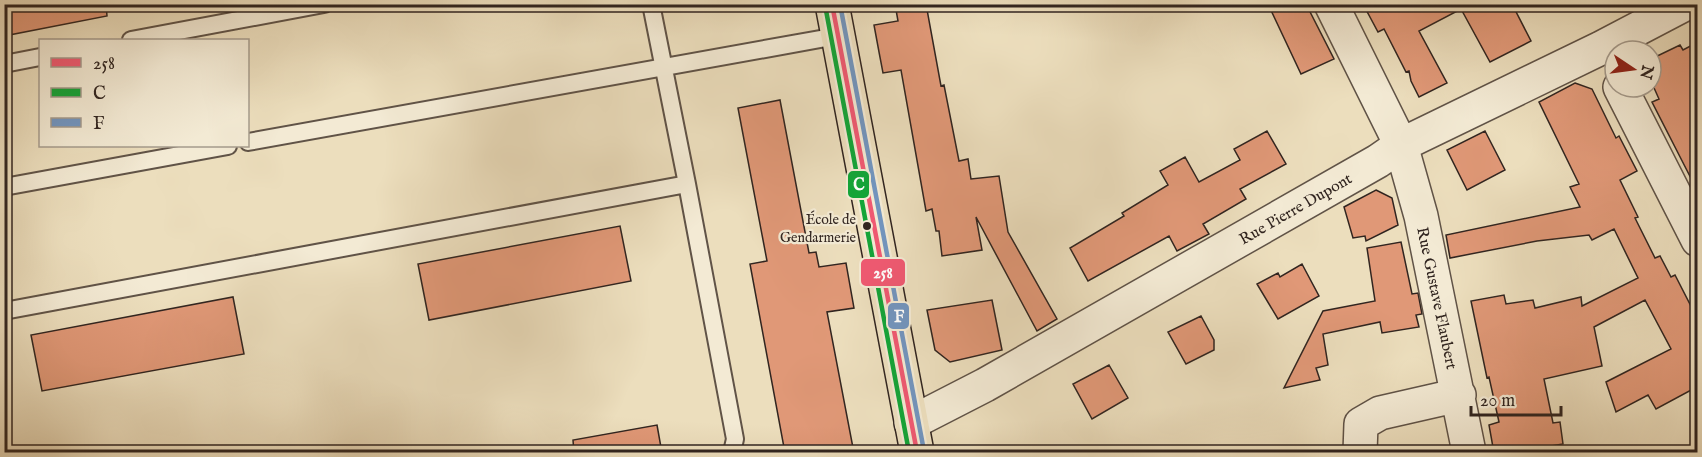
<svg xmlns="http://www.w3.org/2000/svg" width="1702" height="457" viewBox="0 0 1702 457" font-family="'IM FELL English',serif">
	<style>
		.building { fill: #e09877; stroke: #312520; stroke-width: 1.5 }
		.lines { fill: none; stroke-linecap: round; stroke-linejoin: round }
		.lane-casing { stroke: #605347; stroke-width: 20 }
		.street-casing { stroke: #605347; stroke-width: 36 }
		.primary-casing { stroke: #312520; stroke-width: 36 }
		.lane { stroke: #f3ead4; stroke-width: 16 }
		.street { stroke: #f3ead4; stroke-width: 33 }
		.primary { stroke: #ecdebd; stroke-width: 33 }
		.bus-1-casing { stroke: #f3ead4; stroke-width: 9 }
		.bus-2-casing { stroke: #f3ead4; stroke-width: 9 }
		.bus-3-casing { stroke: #f3ead4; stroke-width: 9 }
		.bus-1 { stroke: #f05972; stroke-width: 4.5 }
		.bus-2 { stroke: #13a538; stroke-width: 4.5 }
		.bus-3 { stroke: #7295bf; stroke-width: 4.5 }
		.bus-dot { fill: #312520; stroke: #f3ead4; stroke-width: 2 }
		.labels { text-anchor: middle; stroke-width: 4.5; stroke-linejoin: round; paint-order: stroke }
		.bus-label { font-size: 14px; fill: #312520; stroke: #f3ead4; text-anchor: end }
		.street-label { font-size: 16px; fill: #312520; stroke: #f3ead4 }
		.line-badge { stroke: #f3ead4; stroke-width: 2 }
		.badge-label { font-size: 16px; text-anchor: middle; font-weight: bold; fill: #fff }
	</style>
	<rect width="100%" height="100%" fill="#ecdebd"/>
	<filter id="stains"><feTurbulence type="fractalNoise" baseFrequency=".00333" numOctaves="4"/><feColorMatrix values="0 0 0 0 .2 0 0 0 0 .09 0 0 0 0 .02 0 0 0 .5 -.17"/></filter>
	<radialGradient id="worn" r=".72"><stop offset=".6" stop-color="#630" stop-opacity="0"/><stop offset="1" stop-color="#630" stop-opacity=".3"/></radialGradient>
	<path class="building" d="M4,4h102l1,12 -103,20z
		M895,4h31l15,82 3,-1 15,76 9,-2 3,20 28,-3 9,56 49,87 -20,12 -61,-114 6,33 -40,6 -3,-25h-3l-4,-22 -6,2 -25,-141 -18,3 -4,-21 -5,-27 24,-4z
		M1268,4h38l28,55 -33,15z
		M1363,4h149l19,37 -41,21 -29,-53 -42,22 28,52 -28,14 -8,-16 -2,-10 -3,1 -22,-43 -6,3z
		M1698,42v150l-46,-90 7,-3 -8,-18v-22l29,-14 3,5z
		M1575,83l17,6 24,49 3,-2 18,35 -17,9 18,37 -3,1 20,40 5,-2 11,21 4,-2 23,45v77l-5,-8 -37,20 -8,-14 -32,17 -10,-30 65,-33 -26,-49 -51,27 8,39 -58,13 9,44 7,-1 3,22 -31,5 1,4h-39l-5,-28 10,-3 -10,-45 -2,1 -16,-77 33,-6 2,9 27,-4 2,8 46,-11 1,9 56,-28 -24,-49 -22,11 -3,-5 -52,6 -87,17 -4,-23 134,-28 -10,-20 9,-3 -40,-82z
		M780,100l29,153 7,-1 3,15 27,-4 8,45 -27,4 27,141h-69l-35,-189 17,-3 -29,-153z
		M1267,131l19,33 -46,25 6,10 -43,25 6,10 -32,17 -8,-15 -81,45 -18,-33 54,-32 -2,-3 46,-28 -8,-14 25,-14 14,25 41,-22 -6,-11z
		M1485,131l20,39 -38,20 -20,-40z
		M1376,190l16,8 6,27 -32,16 -1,-5 -12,2 -9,-31z
		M620,226l11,55 -202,39 -11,-56z
		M1401,242l11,52 6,-1 4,21 -6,1 3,12 -37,6 -2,-11 -57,12 5,31 -12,3 4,12 -36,8 39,-77 52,-10 -8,-53z
		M1302,264l17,32 -41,23 -21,-35 21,-11 2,4z
		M233,297l11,57 -202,37 -11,-56z
		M992,300l10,50 -52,12 -15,-12 -8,-40z
		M1201,316l13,24v10l-28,14 -18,-32z
		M1109,365l19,33 -36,21 -19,-35z
		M657,425l5,28h-88l-1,-13z"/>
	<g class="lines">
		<g class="lane-casing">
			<path id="lane" d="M651,4l36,180 48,255 -3,13
				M131,40l193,-36
				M4,64l36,-7
				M248,142l589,-106
				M4,187l224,-41
				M4,311l683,-127"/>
		</g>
		<g class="street-casing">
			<path id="street" d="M1331,4l70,141 20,71 48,236
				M1620,87l78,153
				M911,423l74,-38 393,-224 23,-16 200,-97 84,-44
				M1360,452l1,-28 19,-11 79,-18"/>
		</g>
		<g class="primary-casing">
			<path id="primary" d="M832,4l85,448"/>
		</g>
		<use href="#lane" class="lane"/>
		<use href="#street" class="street"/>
		<use href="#primary" class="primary"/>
		<g class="bus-1-casing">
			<path id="bus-1" d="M832,4l85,448"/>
		</g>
		<g class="bus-2-casing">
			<path id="bus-2" d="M825,5l84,447"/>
		</g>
		<g class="bus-3-casing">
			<path id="bus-3" d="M840,4l84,447"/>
		</g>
		<use href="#bus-1" class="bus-1"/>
		<use href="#bus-2" class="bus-2"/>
		<use href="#bus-3" class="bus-3"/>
	</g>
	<circle class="bus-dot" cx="867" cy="226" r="5"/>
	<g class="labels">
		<g class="bus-label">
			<text x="856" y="224">École de<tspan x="856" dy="18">Gendarmerie</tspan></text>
		</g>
		<g class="street-label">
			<text transform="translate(1295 208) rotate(-30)" y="6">Rue Pierre Dupont</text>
			<text transform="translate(1438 298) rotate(78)" y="6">Rue Gustave Flaubert</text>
		</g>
	</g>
	<g class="line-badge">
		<rect x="847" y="170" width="23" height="29" rx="6" fill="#13a538"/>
		<rect x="860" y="258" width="46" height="29" rx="6" fill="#f05972"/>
		<rect x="887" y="302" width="23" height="28" rx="6" fill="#7295bf"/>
	</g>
	<g class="badge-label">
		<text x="859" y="190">C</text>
		<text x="883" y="278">258</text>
		<text x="899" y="322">F</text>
	</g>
	<rect width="1702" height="457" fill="none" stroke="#ecdebd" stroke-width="24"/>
	<rect x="6" y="6" width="1690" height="445" fill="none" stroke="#312520" stroke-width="3"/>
	<rect x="12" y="12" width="1678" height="433" fill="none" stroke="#312520" stroke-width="1.5"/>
	<rect x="39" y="39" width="210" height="108" fill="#f3ead4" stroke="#a59b8c" stroke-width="1.5"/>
	<rect x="51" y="58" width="30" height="9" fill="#f05972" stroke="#a59b8c" stroke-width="1.5"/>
	<text x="93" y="69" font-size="18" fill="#312520">258</text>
	<rect x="51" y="88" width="30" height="9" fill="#13a538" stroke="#a59b8c" stroke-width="1.5"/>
	<text x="93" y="99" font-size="18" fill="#312520">C</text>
	<rect x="51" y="118" width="30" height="9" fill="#7295bf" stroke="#a59b8c" stroke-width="1.5"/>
	<text x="93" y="129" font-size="18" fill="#312520">F</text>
	<g transform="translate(1633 69) rotate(103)"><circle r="28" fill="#f3ead4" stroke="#a59b8c" stroke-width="1.5"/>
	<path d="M0-4.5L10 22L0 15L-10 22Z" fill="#8f2418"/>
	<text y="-9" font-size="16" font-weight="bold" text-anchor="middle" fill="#312520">N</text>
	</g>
	<path d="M1471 406v9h90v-9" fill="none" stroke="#312520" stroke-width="3"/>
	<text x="1480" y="406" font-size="18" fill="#312520" stroke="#f3ead4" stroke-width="4.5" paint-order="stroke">20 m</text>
	<rect width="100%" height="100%" filter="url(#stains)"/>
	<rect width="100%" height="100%" fill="url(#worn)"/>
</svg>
